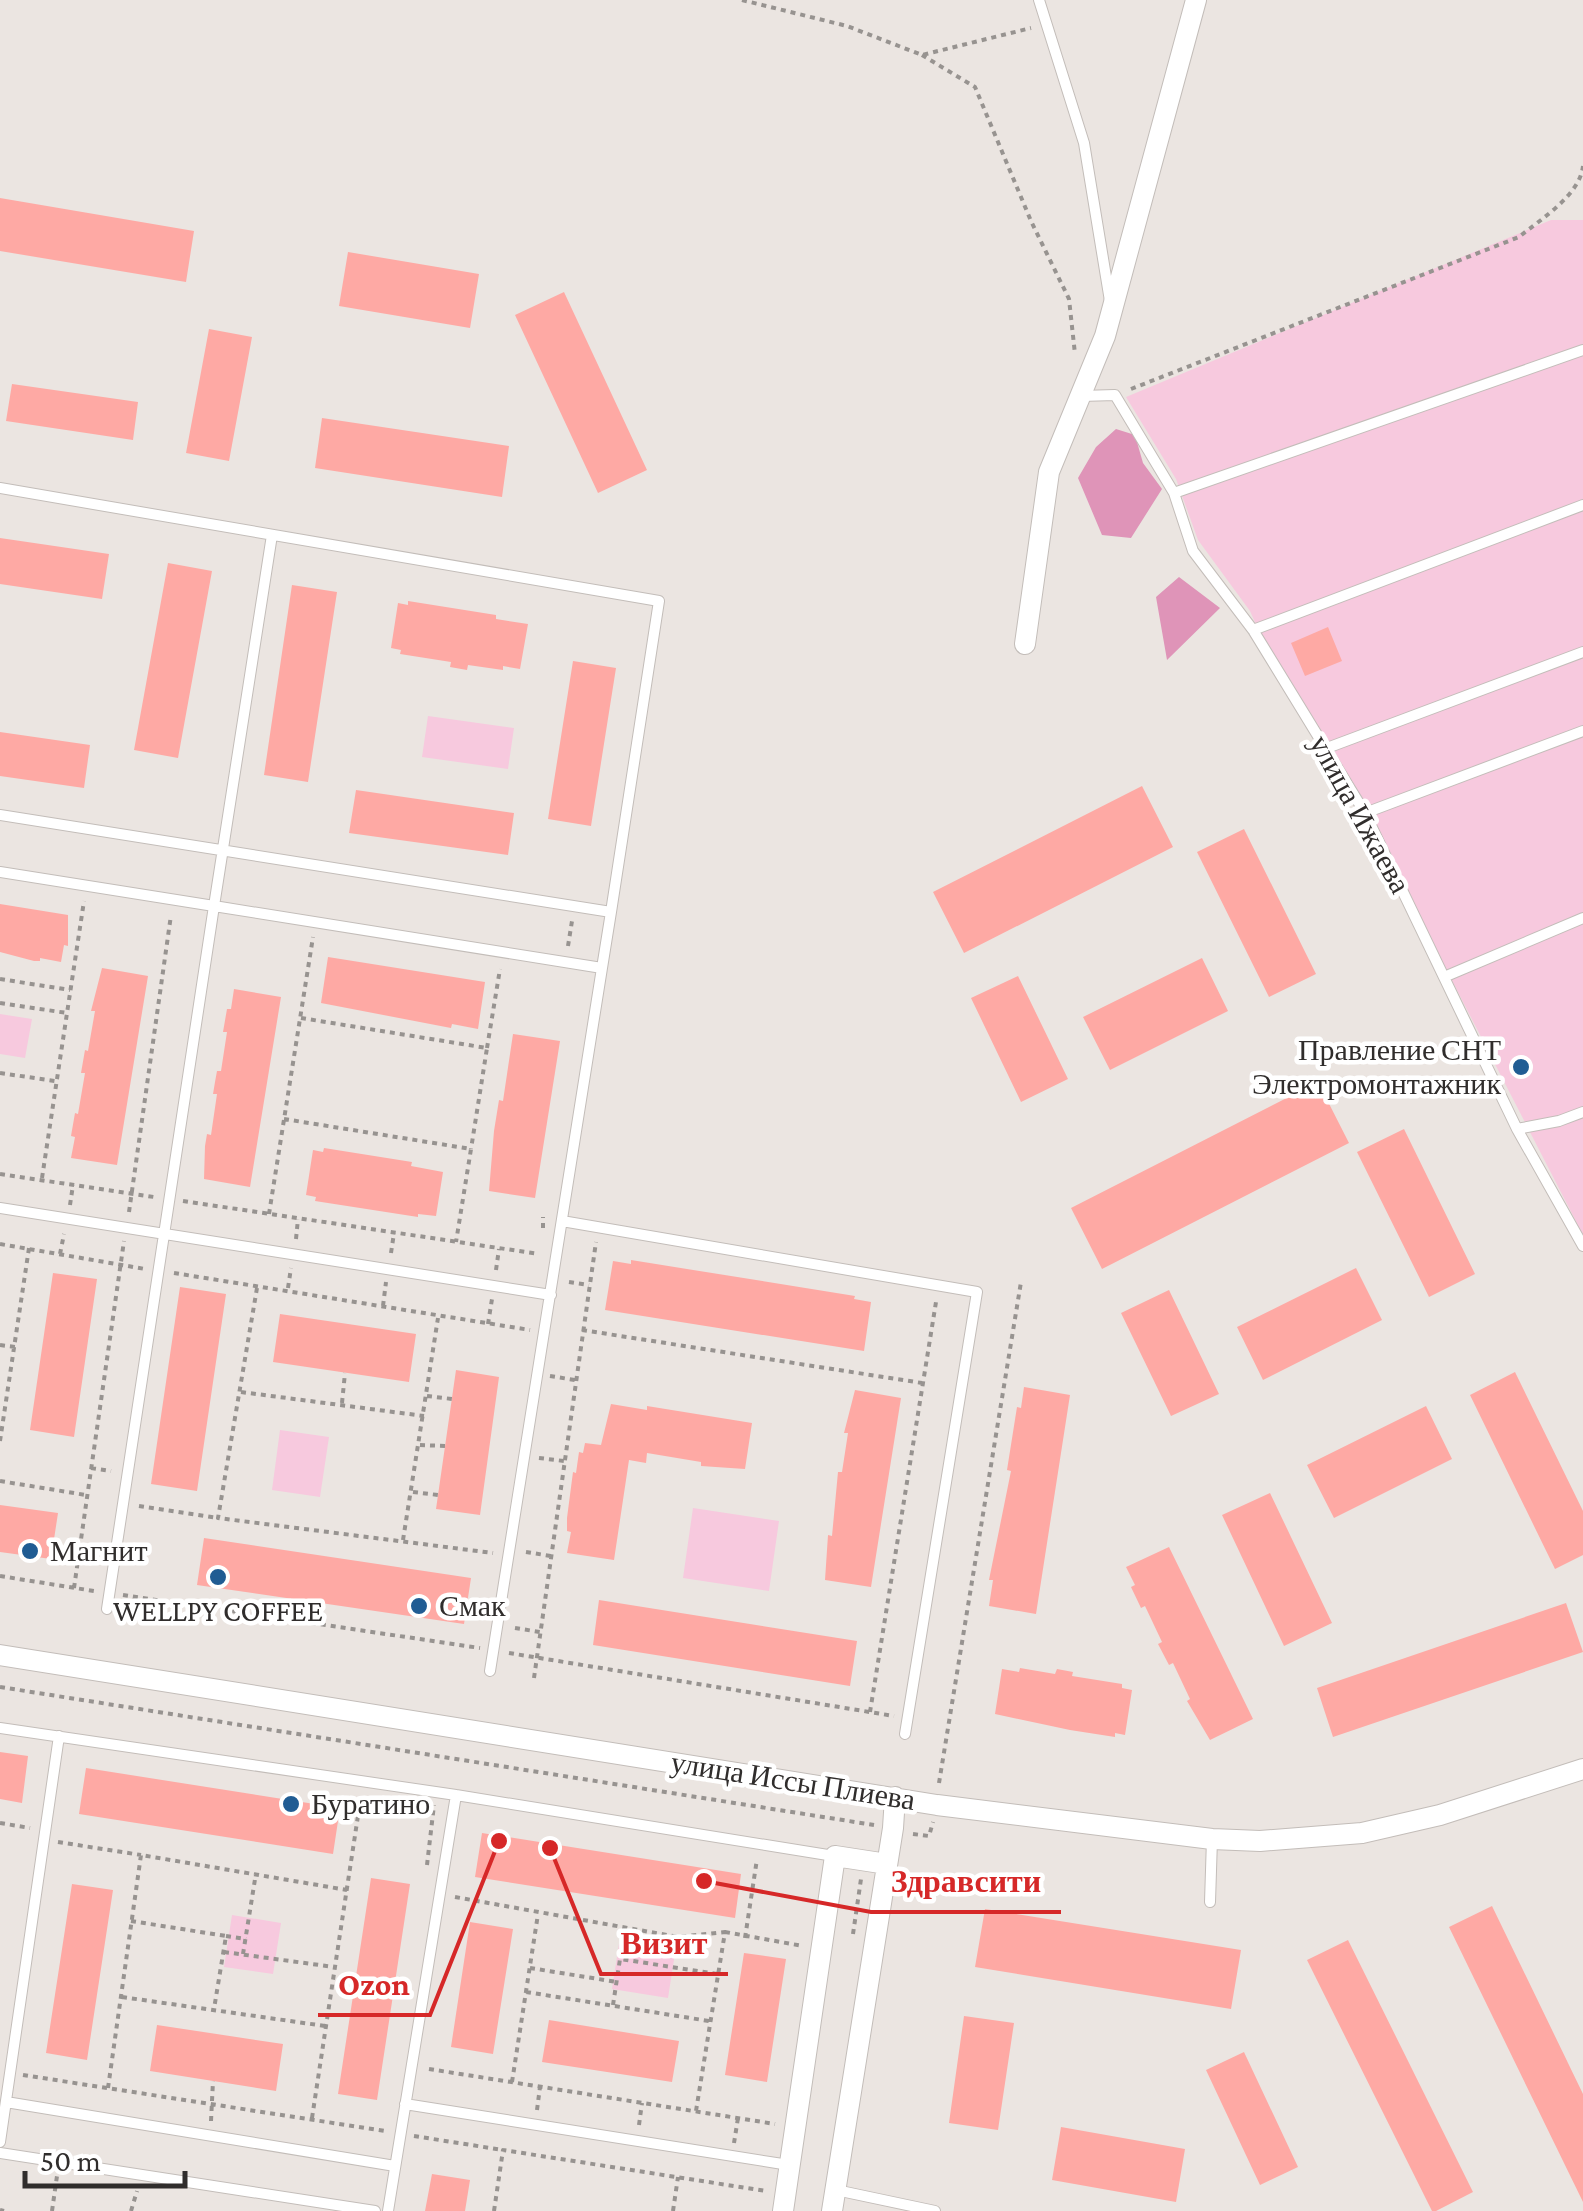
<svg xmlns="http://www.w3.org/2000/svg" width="1583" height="2211" viewBox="0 0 1583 2211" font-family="'Crimson Pro',serif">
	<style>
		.green { fill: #f7c9de }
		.forest { fill: #df94b8 }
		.building { fill: #fea9a4 }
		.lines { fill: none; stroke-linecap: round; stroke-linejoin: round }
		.service-casing { stroke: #c3bdb9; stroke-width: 12 }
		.minor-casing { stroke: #c3bdb9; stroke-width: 22 }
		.path { stroke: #979390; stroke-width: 4; stroke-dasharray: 5 5; stroke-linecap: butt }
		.service { stroke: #fff; stroke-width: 10 }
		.minor { stroke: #fff; stroke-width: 20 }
		.poi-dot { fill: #205c93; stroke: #fff; stroke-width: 4 }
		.labels { text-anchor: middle; stroke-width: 9; stroke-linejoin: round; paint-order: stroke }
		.street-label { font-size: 30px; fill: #302d2c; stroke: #fff }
		.poi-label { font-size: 30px; fill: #302d2c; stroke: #fff; text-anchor: start }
		.leader { fill: none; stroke: #d62828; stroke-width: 4 }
		.callout-dot { fill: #d62828; stroke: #fff; stroke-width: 4 }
		.callout-label { font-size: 32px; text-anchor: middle; font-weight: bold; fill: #d62828; stroke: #fff; stroke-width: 9; stroke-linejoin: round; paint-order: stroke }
	</style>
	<rect width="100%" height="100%" fill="#ebe5e1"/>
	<path class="green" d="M1551,220h32v1015l-138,-268 -78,-160 -101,-160 -16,-36 -52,-71 -22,-61 -50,-82z
		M428,716l86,12 -6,41 -86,-12z
		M0,1014l32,5 -7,39 -25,-4z
		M280,1430l49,7 -9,60 -48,-7z
		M693,1508l86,13 -10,70 -86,-13z
		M232,1915l49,8 -8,51 -49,-7z
		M619,1944l56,9 -7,45 -56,-9z"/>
	<path class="forest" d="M1116,429l19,6 8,28 19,26 -31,49 -29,-3 -24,-57 18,-31z
		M1179,577l41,31 -53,52 -11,-63z"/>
	<path class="building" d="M0,198l194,33 -8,51 -186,-31z
		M348,252l131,22 -9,54 -131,-22z
		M564,292l83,178 -49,23 -83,-178z
		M209,329l43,8 -23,124 -43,-8z
		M12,384l126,18 -5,38 -127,-19z
		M322,418l187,28 -7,51 -187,-29z
		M0,538l109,16 -7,45 -102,-15z
		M168,563l44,8 -34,187 -44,-8z
		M292,585l45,7 -29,190 -44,-7z
		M408,601l88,14v4l32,5 -8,45 -17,-3v4l-35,-5 -1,5 -17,-3 1,-5 -51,-8 1,-4 -10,-2 7,-45 10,2z
		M1328,627l14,34 -37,15 -14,-33z
		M573,661l43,7 -25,158 -43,-7z
		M0,732l90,13 -6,43 -84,-12z
		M1142,786l31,61 -209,106 -31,-61z
		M356,790l158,23 -6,42 -159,-22z
		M1244,829l72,145 -47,23 -72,-145z
		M0,904l68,11v31l-4,-1 -3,17 -21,-4v3h-6l-34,-9z
		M328,957l157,25 -7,47 -26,-5 -1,4 -130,-25z
		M1202,958l26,53 -118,59 -27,-53z
		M102,968l46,8 -31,189 -46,-7 4,-21 -4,-1 4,-23 3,1 7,-41h-4l4,-23 3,1 7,-40h-4z
		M1018,976l50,103 -47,23 -50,-104z
		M234,989l47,8 -31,190 -46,-8 1,-33 2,-12 4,1 6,-41h-4l2,-12 2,-11h4l6,-39h-4l4,-23h4z
		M513,1034l47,7 -25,157 -46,-7 5,-60 5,-31 4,1z
		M1318,1082l31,61 -247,126 -31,-61z
		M1404,1129l71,145 -46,23 -72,-145z
		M324,1148l88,14 -1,4 32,6 -7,44 -18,-2v3l-103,-16 1,-4 -10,-2 7,-45 10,2z
		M631,1260l224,36 -1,3 17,3 -7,49 -259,-41 8,-49 18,3z
		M1356,1268l26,52 -119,60 -26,-53z
		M53,1273l44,6 -23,158 -44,-7z
		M180,1287l46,7 -29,197 -46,-7z
		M1169,1290l50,104 -48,22 -50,-103z
		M280,1314l136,20 -7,48 -136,-20z
		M456,1370l43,7 -19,138 -44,-6z
		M1515,1372l68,139v44l-28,14 -85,-174z
		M1024,1387l46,8 -34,219 -47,-8 4,-26h-4l22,-109 -4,-1 10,-63 4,1z
		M855,1390l46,8 -30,189 -46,-7 3,-45 4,1 6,-64h4l6,-39h-4z
		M611,1404l36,6v-4l105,17 -7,46 -44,-3v-4l-54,-9 -1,10 -17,-3 -15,100 -47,-7 4,-21 -4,-1v-13l6,-46 3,1 3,-21 4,1 2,-10 16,2z
		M1426,1406l26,53 -118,59 -27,-53z
		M1270,1493l62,130 -48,23 -62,-131z
		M0,1505l58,8 -7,46 -51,-7z
		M204,1538l267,40 -7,46 -267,-39z
		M1169,1547l84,172 -43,21 -23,-39 3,-2 -17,-36 -4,2 -11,-21 4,-2 -17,-36 -4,2 -10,-21 4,-2 -9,-18z
		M599,1600l258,41 -7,45 -257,-41z
		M1566,1603l17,49 -250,85 -16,-49z
		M1020,1668l35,6 2,-5 16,3 -1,4 50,8v4l10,2 -7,45 -10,-2v4l-45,-7 -75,-16 7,-45 17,3z
		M0,1752l28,4 -6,47 -22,-4z
		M86,1768l254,40 -7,46 -254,-40z
		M482,1833l259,41 -6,44 -260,-41z
		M371,1878l39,6 -33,216 -39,-6z
		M72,1884l41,6 -26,170 -41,-7z
		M1492,1906l91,188v108l-134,-275z
		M985,1909l256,41 -10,59 -256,-42z
		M470,1922l43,7 -20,125 -42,-7z
		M1348,1940l125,252 -37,19h-4l-125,-251z
		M744,1953l42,6 -19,123 -42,-7z
		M964,2016l50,7 -16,107 -49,-7z
		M549,2020l130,21 -7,41 -130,-20z
		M157,2025l126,19 -7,47 -126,-20z
		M1244,2052l54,115 -38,18 -54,-115z
		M1061,2127l124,22 -9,53 -124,-22z
		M432,2174l38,6 -5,31h-40z"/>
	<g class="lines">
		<g class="service-casing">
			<path id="service" d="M1039,0l45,143 26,158
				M1081,396l34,-1 59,98 19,58 60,79 112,183 152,316 66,117
				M0,488l659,113 -48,311
				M1174,493l409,-143
				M1253,630l330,-125
				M1327,748l256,-96
				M1365,813l218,-82
				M0,815l611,97 -9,56 -388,-62 58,-371
				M0,872l214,34 -107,703
				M1444,977l139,-59
				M1517,1129l42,-8 24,-9
				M0,1208l551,87
				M562,1221l415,71 -72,442
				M490,1671l112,-703
				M0,1728l456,67 378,61
				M1210,1902l2,-63
				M6,2102l389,64
				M405,2104l384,61
				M0,2142l59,-406
				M0,2153l375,58
				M836,2190l99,21
				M388,2211l68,-416"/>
		</g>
		<g class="minor-casing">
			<path id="minor" d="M1025,644l24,-172 56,-136 91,-336
				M0,1655l937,150 275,34 48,2 102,-8 78,-18 143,-46
				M783,2211l52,-355 52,8
				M832,2211l61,-383 2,-31"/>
		</g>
		<path class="path" d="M742,0l105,26 75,29 109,-27
			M922,55l53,32 56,134 38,78 6,55
			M1131,389l388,-152c22,-18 61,-42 64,-71
			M568,946l4,-25
			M0,979l70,11
			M0,1003l67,10
			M301,1018l186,30 -16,101
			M487,1048l13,-79
			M0,1073l55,8
			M284,1119l187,30 -15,93
			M0,1174l154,23
			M42,1178l42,-277
			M183,1201l356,53
			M70,1205l3,-20
			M129,1212l42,-297
			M269,1214l44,-277
			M543,1228v-11
			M296,1239l2,-20
			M0,1244l145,25
			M391,1253l3,-20
			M60,1254l4,-20
			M496,1270l3,-21
			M174,1273l356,57
			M569,1282l20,3
			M257,1288l-39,230 275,35
			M288,1288l3,-20
			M383,1306l3,-24
			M488,1324l4,-25
			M582,1330l340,53
			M0,1345l15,2
			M550,1376l25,4
			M241,1392l183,24
			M427,1396l25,3
			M342,1403l3,-30
			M0,1441l29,-193
			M420,1445l26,1
			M539,1458l25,3
			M91,1468l20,3
			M0,1481l86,14
			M413,1492l25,3
			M139,1506l79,12
			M403,1540l35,-222
			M526,1552l25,4
			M0,1576l94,15
			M74,1588l50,-347
			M123,1595l357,53
			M515,1628l25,4
			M509,1653l385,63
			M534,1678l62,-436
			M0,1687l874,138
			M870,1712l66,-410
			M939,1783l82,-501
			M0,1823l30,5
			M913,1834l16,2 4,-14
			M58,1842l83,13
			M427,1865l7,-60
			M455,1897l223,40 47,-5 -29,179
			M131,1921l95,15 -12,73
			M725,1932l78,14
			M853,1934l8,-55
			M226,1936l20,3
			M745,1938l12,-79
			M224,1952l110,15
			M243,1954l13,-81
			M530,1968l87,14
			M526,1992l183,29
			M122,1997l203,29
			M613,2005l7,-46 97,15
			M429,2069l346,55
			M23,2075l362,56
			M512,2082l26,-168
			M108,2088l33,-233 206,35
			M537,2110l3,-23
			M312,2118l49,-322
			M211,2121l2,-40
			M639,2125l3,-22
			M414,2136l89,14
			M734,2143l4,-25
			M0,2210l4,1
			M52,2211l5,-35
			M131,2211l6,-20
			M494,2211l9,-61 263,41
			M673,2211l5,-34"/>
		<use href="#service" class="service"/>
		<use href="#minor" class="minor"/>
	</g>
	<g class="poi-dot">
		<circle cx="1521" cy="1067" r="10"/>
		<circle cx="30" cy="1551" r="10"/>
		<circle cx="218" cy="1577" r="10"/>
		<circle cx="419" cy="1606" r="10"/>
		<circle cx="291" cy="1804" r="10"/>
	</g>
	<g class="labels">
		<g class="street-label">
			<text transform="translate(1360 814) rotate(61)" y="10">улица Ижаева</text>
			<text transform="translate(793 1781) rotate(9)" y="10">улица Иссы Плиева</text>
		</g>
		<g class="poi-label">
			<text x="1501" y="1060" text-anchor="end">Правление СНТ<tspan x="1501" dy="34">Электромонтажник</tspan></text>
			<text x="50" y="1561">Магнит</text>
			<text x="439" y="1616">Смак</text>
			<text x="218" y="1621" text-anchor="middle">WELLPY COFFEE</text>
			<text x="311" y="1814">Буратино</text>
		</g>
	</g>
	<path class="leader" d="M704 1881L871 1912H1061M550 1848L601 1974H728M499 1841L430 2015H318"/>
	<g class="callout-dot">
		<circle cx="704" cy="1881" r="10"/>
		<circle cx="550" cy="1848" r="10"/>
		<circle cx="499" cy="1841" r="10"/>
	</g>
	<g class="callout-label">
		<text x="966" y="1892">Здравсити</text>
		<text x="664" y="1954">Визит</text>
		<text x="374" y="1995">Ozon</text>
	</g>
	<path d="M25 2171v15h160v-15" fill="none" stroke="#302d2c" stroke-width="5"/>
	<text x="40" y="2171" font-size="30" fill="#302d2c" stroke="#ffffff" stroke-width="8" paint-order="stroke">50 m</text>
</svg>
